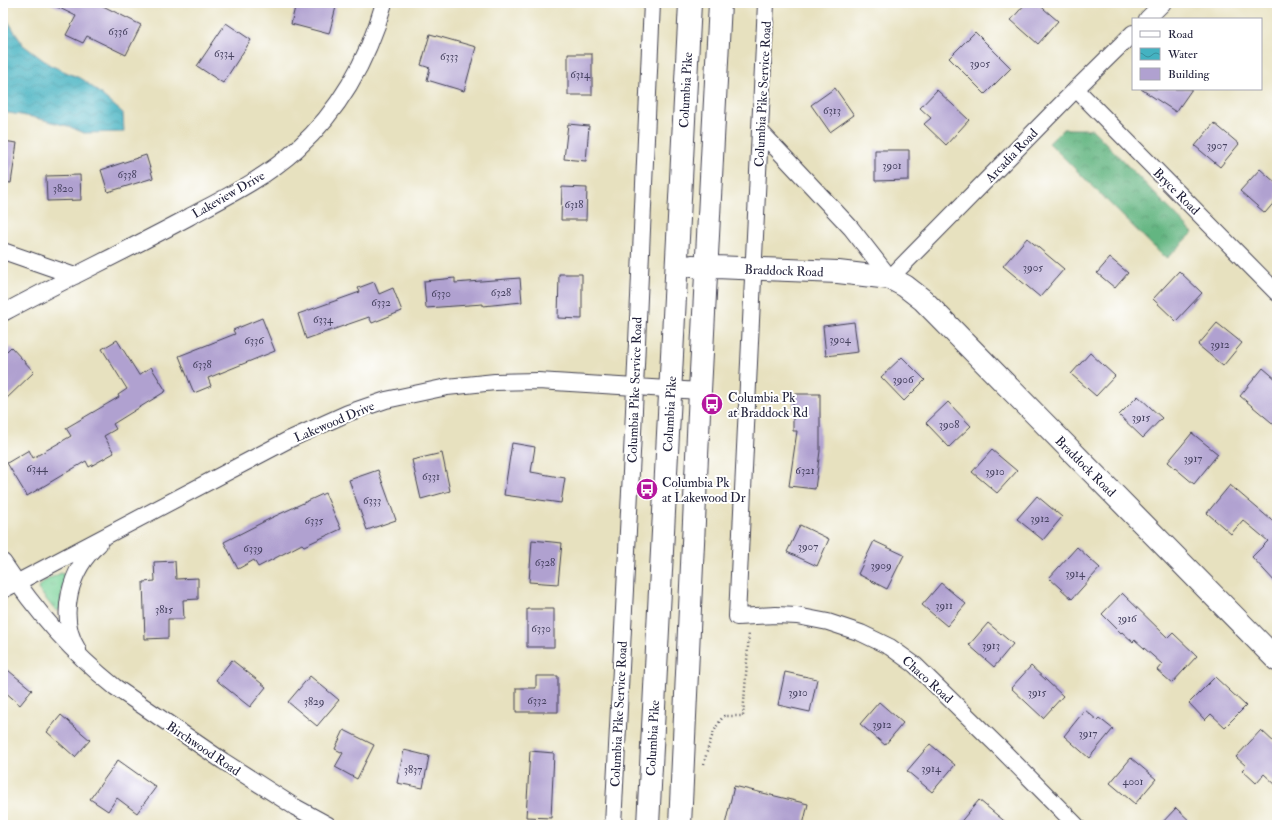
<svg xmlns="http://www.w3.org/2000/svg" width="1280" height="828" viewBox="0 0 1280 828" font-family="'IM FELL Double Pica',serif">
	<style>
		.grass { fill: url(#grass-tufts); stroke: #4e7a6a }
		.forest { fill: url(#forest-crowns); stroke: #426c5e }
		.water { fill: url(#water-waves); stroke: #336a7e }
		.building { fill: #b0a1d0 }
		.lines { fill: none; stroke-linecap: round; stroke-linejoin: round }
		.minor-casing { stroke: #403f4f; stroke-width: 18 }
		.primary-casing { stroke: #403f4f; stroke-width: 24 }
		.path { stroke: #403f4f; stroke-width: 2.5; stroke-dasharray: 1 3; stroke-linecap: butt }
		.minor { stroke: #fff; stroke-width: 16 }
		.primary { stroke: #fff; stroke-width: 22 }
		.labels { text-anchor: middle; stroke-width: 4; stroke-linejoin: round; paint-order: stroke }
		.number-label { font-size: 11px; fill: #464260 }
		.street-label { font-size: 13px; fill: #22223b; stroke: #fff }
		.poi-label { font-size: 13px; fill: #22223b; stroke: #fff; text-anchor: start }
	</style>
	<defs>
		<pattern id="grass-tufts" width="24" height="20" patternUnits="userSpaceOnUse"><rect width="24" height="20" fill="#7ad399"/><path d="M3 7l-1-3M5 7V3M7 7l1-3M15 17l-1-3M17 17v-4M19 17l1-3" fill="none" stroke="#69b585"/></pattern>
		<pattern id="forest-crowns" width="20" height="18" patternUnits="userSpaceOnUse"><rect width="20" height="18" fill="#63b581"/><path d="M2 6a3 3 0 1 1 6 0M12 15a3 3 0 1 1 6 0" fill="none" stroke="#51936b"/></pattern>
		<pattern id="water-waves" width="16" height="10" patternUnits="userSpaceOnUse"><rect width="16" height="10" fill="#44b2c1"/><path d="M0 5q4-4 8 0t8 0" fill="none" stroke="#38909e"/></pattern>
	</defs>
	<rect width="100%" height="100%" fill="#fff"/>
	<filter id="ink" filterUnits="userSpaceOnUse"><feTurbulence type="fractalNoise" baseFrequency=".025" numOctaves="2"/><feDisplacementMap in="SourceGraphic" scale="8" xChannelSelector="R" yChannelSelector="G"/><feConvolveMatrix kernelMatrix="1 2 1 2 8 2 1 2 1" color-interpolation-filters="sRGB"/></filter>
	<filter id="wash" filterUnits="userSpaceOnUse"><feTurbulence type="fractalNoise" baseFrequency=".012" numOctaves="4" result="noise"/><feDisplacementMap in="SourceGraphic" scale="16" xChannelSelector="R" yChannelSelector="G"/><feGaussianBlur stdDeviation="0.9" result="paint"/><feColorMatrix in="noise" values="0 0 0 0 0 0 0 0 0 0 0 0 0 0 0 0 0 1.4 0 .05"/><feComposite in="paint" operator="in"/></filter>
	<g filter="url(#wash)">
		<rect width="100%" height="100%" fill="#e7e1bf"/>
		<path class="grass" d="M61,573l4,2 1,3 -5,20v11l-4,2 -3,-2 -16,-20c2,-8 16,-12 23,-16z"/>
		<path class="forest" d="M1063,129h29l101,104 -27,26 -117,-116z"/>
		<path class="water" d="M3,13l20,32 27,20 34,15 39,33 1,19 -40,1 -16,-7 -36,-9 -29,-5z"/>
		<g id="blocks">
			<path class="building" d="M49,3h48l44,22 -15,30 -39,-19 -4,7 -17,-8 10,-19z
				M296,3h41l-8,31 -38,-10z
				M1026,3h11l21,18 -20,23 -27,-24z
				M226,23l25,17 -28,43 -26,-17z
				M975,32l36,36 -26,26 -36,-36z
				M430,34l46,13 -12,44 -37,-11 3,-12 -9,-3z
				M568,54h24v41h-24z
				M835,88l19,27 -24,17 -19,-27z
				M1141,89h51l-16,23z
				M937,90l32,30 -23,25 -22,-21 7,-6 -11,-10z
				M1214,123l25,21 -19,23 -25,-21z
				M568,124l21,2 -3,35 -22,-2z
				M3,141l14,2 -6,40 -8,-1z
				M875,150h34v30l-34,1z
				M146,155l7,23 -45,14 -7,-22z
				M1260,169l17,15v15l-12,14 -25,-22z
				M80,175l1,25 -34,1 -1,-25z
				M562,187l25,1 -1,32h-25z
				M1027,238l37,31 -24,28 -37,-31z
				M1110,258l18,15 -13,15 -18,-15z
				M1179,271l23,22 -26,28 -23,-22z
				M559,274h23v45l-24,-1z
				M455,278v5l65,-5 2,24 -39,4v-2l-57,4 -2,-27z
				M374,282l5,12 14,-6 9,23 -30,12 -3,-6 -63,22 -8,-25 62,-22 -2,-4z
				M262,318l13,33 -67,27 3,8 -17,7 -15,-37 56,-22 -2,-4z
				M854,322l4,30 -32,4 -3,-30z
				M1217,323l25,20 -19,23 -25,-21z
				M117,340l22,35 12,-8 15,24 -53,33 3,5 -12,7 10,17 -25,14 -3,-6 -59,35 -20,-33 22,-13 4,8 38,-22 -5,-8 53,-31 -1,-2 9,-6 -25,-40z
				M11,347l23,25 -31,30v-47z
				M1090,353l25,23 -19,20 -25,-22z
				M902,357l23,23 -21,21 -23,-24z
				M1263,368l14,12v47l-37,-31z
				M793,394h27v57l-5,38 -26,-3 8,-55h-4z
				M1138,396l24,22 -19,20 -24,-23z
				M948,402l23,24 -22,21 -23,-24z
				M1192,433l26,21 -24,30 -26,-22z
				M512,443l23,4 -4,25 34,6 -4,25 -57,-8z
				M992,450l25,21 -20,22 -25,-21z
				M442,453l8,38 -29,8 -9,-39z
				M378,470l18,50 -29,10 -18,-50z
				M1230,485l47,40v59l-25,-27 16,-16 -25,-21 -12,14 -24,-21z
				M325,493l16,36 -37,17 -2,-2 -44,23 -4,-7 -16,9 -14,-27 47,-24z
				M1037,496l25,21 -19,23 -26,-21z
				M800,525l29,14 -12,27 -30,-14z
				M532,540l30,3 -4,41 -29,-2z
				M874,541l30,14 -17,34 -29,-15z
				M1077,547l23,21 -28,31 -23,-21z
				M175,561l1,18 22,-1v21l-15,1 1,19h-16v19l-23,1 -2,-57 12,-1 -1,-19z
				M941,583l25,21 -19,22 -25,-21z
				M1122,593l46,45 5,-5 24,23 -25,27 -15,-13 5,-6 -27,-24 -2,2 -11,-10 -1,1 -19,-19z
				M527,609h27v38h-27z
				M988,623l25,21 -19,23 -25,-22z
				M232,660l34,27 -16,20 -34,-27z
				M3,666l29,24 -12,15 -17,-15z
				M1031,666l32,30 -20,22 -32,-30z
				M785,672l32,7 -7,33 -32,-7z
				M310,676l29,24 -22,26 -29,-24z
				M536,676h22v36h-42v-24h20z
				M1215,677l31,29 -21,21 -14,-13 -6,6 -16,-17z
				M879,702l24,21 -18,22 -25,-21z
				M1085,710l12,10 2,-2 14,11 -24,29 -25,-22z
				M61,715l29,25 -15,17 -28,-25z
				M344,730l30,15 -17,34 -22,-12 8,-14 -8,-4z
				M1261,730l16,15v41l-13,-12 -8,9 -14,-13 4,-4 -10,-9z
				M930,744l25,21 -23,27 -25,-21z
				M404,750l25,6 -6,32 -26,-5z
				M530,751l24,2 -3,65 -25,-1z
				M1131,758l25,21 -21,25 -25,-21z
				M118,760l38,27 -19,26 -20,-15 -9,13 -18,-12z
				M734,786l74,18 -5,21h-78z
				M979,800l30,25h-51z
				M1176,808l18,17h-34z"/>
		</g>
	</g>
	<g filter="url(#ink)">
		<use href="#blocks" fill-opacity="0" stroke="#403f4f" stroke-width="1"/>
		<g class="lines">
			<g class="minor-casing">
				<path id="minor" d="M766,3l-29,614 39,-2 21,1 31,6 33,11 29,14 25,18 87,85 74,75
					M1147,19l16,-16
					M1076,89l201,204
					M760,131l91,97 39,50 186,-189 57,-56
					M3,251l72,25
					M3,313c61,-33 125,-63 186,-96 37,-20 76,-39 108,-68 43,-39 71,-90 87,-146
					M3,562c31,47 68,90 112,125l108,74 72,46 33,18
					M3,590l285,-150 60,-27 38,-13 61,-13 48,-5 43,-1 162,10
					M78,650c-21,-33 -8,-82 21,-106
					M613,825l20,-392 19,-430"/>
			</g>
			<g class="primary-casing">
				<path id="primary" d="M692,266l146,6 52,6 15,8 18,14 354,360
					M648,825l42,-822
					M680,825l20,-434 20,-388"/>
			</g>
			<path class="path" d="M704,764c3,-15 10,-38 20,-48h19l6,-83"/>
			<use href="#minor" class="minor"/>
			<use href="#primary" class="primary"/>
		</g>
	</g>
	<defs>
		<g id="bus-disc" transform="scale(1.15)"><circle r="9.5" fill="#b5179e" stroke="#fff"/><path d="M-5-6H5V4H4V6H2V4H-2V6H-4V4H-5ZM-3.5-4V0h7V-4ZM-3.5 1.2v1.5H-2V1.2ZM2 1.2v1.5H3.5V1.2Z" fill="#fff"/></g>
	</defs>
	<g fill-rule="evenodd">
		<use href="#bus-disc" x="712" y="404"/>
		<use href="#bus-disc" x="647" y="489"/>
	</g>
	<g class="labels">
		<g class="number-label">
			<text x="118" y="35">6336</text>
			<text x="224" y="57">6334</text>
			<text x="449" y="60">6333</text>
			<text x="980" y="67">3905</text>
			<text x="580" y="78">6314</text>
			<text x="832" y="114">6313</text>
			<text x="1217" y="149">3907</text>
			<text x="892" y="169">3901</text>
			<text x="127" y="178">6338</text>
			<text x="63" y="192">3820</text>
			<text x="574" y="208">6318</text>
			<text x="1033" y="271">3905</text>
			<text x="501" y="296">6328</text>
			<text x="441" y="297">6330</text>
			<text x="381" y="306">6332</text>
			<text x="323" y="323">6334</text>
			<text x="840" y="343">3904</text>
			<text x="254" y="344">6336</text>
			<text x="1220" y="348">3912</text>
			<text x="202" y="368">6338</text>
			<text x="903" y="383">3906</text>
			<text x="1141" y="421">3915</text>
			<text x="949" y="428">3908</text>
			<text x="1193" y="462">3917</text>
			<text x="37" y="472">6344</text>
			<text x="805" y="474">6321</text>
			<text x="995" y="475">3910</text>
			<text x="431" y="480">6331</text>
			<text x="372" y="504">6333</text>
			<text x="1040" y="522">3912</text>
			<text x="314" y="524">6335</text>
			<text x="808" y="550">3907</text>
			<text x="253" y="552">6339</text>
			<text x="545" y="566">6328</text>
			<text x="881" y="569">3909</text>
			<text x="1075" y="577">3914</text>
			<text x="944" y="609">3911</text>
			<text x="164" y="613">3815</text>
			<text x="1127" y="622">3916</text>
			<text x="541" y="632">6330</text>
			<text x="991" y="649">3913</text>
			<text x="798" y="696">3910</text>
			<text x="1037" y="696">3915</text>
			<text x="537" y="704">6332</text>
			<text x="314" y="705">3829</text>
			<text x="882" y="728">3912</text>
			<text x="1088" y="737">3917</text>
			<text x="931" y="772">3914</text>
			<text x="413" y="773">3837</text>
			<text x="1133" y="785">4001</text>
		</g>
		<g class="street-label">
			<text transform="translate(685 90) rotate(-87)" y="5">Columbia Pike</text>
			<text transform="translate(762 94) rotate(-87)" y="5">Columbia Pike Service Road</text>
			<text transform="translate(1011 155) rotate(-46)" y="5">Arcadia Road</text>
			<text transform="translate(1177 191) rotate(45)" y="5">Bryce Road</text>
			<text transform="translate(228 194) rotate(-30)" y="5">Lakeview Drive</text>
			<text transform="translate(784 270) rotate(2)" y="5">Braddock Road</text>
			<text transform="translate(634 390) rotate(-88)" y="5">Columbia Pike Service Road</text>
			<text transform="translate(669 414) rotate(-87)" y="5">Columbia Pike</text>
			<text transform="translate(334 421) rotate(-23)" y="5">Lakewood Drive</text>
			<text transform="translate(1086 466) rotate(45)" y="5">Braddock Road</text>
			<text transform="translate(928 679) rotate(42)" y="5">Chaco Road</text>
			<text transform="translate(618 714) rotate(-87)" y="5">Columbia Pike Service Road</text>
			<text transform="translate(652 738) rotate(-87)" y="5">Columbia Pike</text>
			<text transform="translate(204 748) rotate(34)" y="5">Birchwood Road</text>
		</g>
		<g class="poi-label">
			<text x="728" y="402">Columbia Pk<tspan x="728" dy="15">at Braddock Rd</tspan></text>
			<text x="662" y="487">Columbia Pk<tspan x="662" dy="15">at Lakewood Dr</tspan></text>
		</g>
	</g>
	<rect width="1280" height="828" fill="none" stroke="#fff" stroke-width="16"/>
	<rect x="1132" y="18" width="130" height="72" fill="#ffffff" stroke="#a7a7b1"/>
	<rect x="1140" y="31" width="20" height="6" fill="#ffffff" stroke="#a7a7b1"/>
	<text x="1168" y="38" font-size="12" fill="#22223b">Road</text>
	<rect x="1140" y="48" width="20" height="12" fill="url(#water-waves)" stroke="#a7a7b1"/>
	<text x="1168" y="58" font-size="12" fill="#22223b">Water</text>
	<rect x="1140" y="68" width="20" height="12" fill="#b0a1d0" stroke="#a7a7b1"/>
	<text x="1168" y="78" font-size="12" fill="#22223b">Building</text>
</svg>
